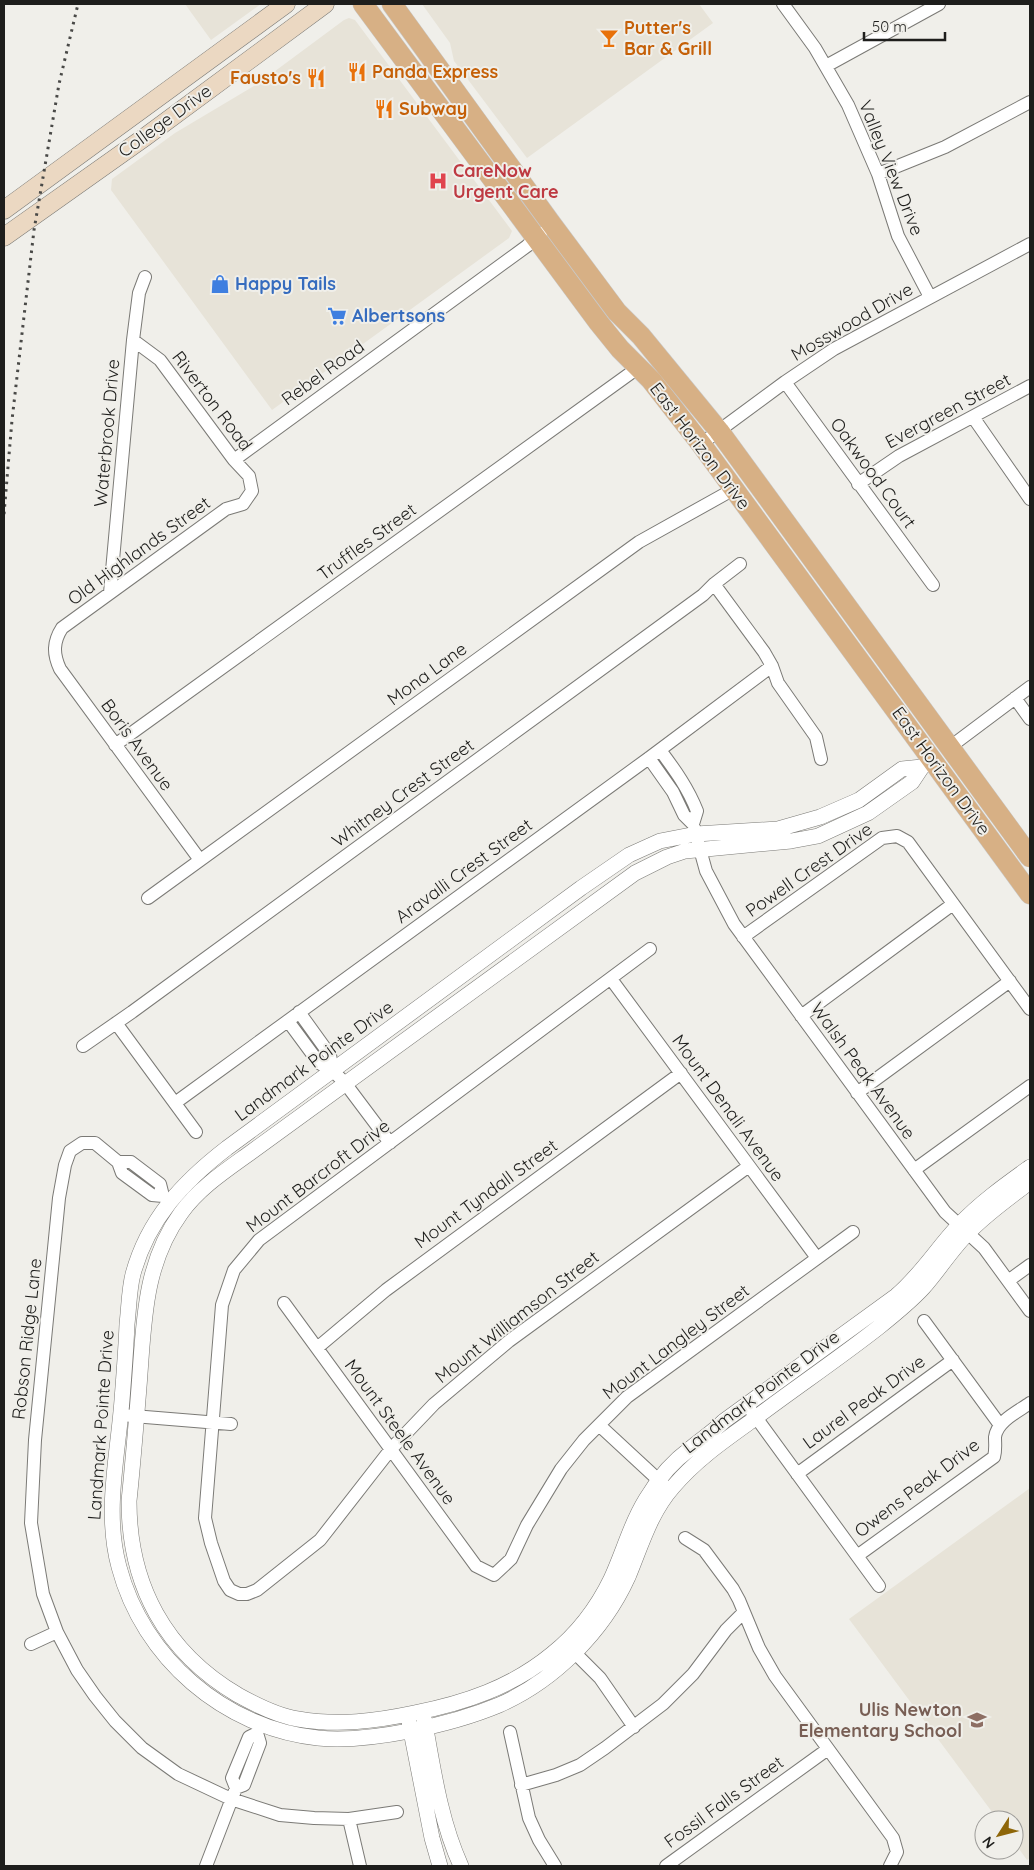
<svg xmlns="http://www.w3.org/2000/svg" width="1034" height="1870" viewBox="0 0 1034 1870" font-family="Quicksand,sans-serif">
	<style>
		.built { fill: #e7e3d8 }
		.lines { fill: none; stroke-linecap: round; stroke-linejoin: round }
		.minor-casing { stroke: #7b7a76; stroke-width: 14 }
		.tertiary-casing { stroke: #7b7a76; stroke-width: 16 }
		.secondary-casing { stroke: #7b7a76; stroke-width: 19 }
		.primary-casing { stroke: #c9c9c9; stroke-width: 21 }
		.minor { stroke: #fff; stroke-width: 12 }
		.tertiary { stroke: #fff; stroke-width: 15 }
		.secondary { stroke: #ebd8c2; stroke-width: 18 }
		.primary { stroke: #d7b085; stroke-width: 20 }
		.rail { stroke: #494947; stroke-width: 3; stroke-dasharray: 2.5 5; stroke-linecap: butt }
		.labels { text-anchor: middle; stroke-width: 4; stroke-linejoin: round; paint-order: stroke }
		.food-label { font-size: 18px; font-weight: bold; fill: #c56008; stroke: #f0efea; text-anchor: start }
		.street-label { font-size: 18px; fill: #1e1e1c; stroke: #f0efea }
		.health-label { font-size: 18px; font-weight: bold; fill: #be3a42; stroke: #f0efea; text-anchor: start }
		.shop-label { font-size: 18px; font-weight: bold; fill: #366cbe; stroke: #f0efea; text-anchor: start }
		.education-label { font-size: 18px; font-weight: bold; fill: #785e54; stroke: #f0efea; text-anchor: end }
	</style>
	<rect width="100%" height="100%" fill="#f0efea"/>
	<path class="built" d="M185,4h76l-50,36z
		M422,4h277l14,19 -186,135 -73,-97 -4,-18z
		M349,18l6,2 157,211 -3,7 -237,172 -161,-220 1,-11 63,-46 84,-50 85,-63z
		M1030,1488v370l-3,2 -13,-18v-22h-16l-149,-201z"/>
	<g class="lines">
		<g class="minor-casing">
			<path id="minor" d="M783,4l32,44 33,57 30,69 20,62 32,61
				M826,66l113,-62
				M878,174l67,-27 85,-45
				M133,340l27,20 74,100 15,16 3,15 -9,13 -17,5 -164,119c-9,14 -9,26 -2,41l140,191
				M785,382l148,203
				M973,417l57,82
				M701,444l84,-62 49,-33 196,-105
				M234,460l293,-214 14,-13
				M858,484l41,-28 131,-70
				M714,584l50,68 8,14 6,17 38,54 5,22
				M110,593l23,-253 6,-47 6,-16
				M1015,698l15,21
				M115,745l524,-378
				M950,747l80,-60
				M660,750c15,20 28,38 37,61l-4,13
				M649,758l24,34 11,23 9,9 13,47 28,53 211,288 39,36 46,63
				M148,898l491,-356 95,-53
				M743,937l139,-99 15,-2 11,6 122,167
				M650,949l-391,291 -25,30 -12,35 -17,213 6,25 13,38 6,9 9,4h8l10,-4 63,-50 71,-91 43,-45 75,-63 240,-175
				M611,979l206,279
				M299,1012l31,43 3,16
				M801,1016l152,-112
				M288,1021l31,42 14,8 12,12 45,60
				M116,1023l80,109
				M83,1046l49,-34 571,-417 11,-11 26,-20
				M857,1093l153,-112
				M175,1103l474,-345 123,-92
				M118,1162l4,11 30,22 11,1 6,5
				M914,1170l116,-84
				M163,1196l-3,-12 -29,-22h-13l-23,-19h-13l-12,8 -5,14 -6,33 -24,242 -4,83 12,71 14,38 20,38 18,26 20,25 27,27 36,26 53,25 49,16 34,3 35,1 48,-7
				M1008,1281l22,-16
				M284,1303l192,263 18,9 17,-16 16,-34 34,-56 23,-29 43,-43 226,-165
				M924,1321l76,104
				M317,1348l69,-58 295,-217
				M747,1405l132,181
				M121,1415l110,9
				M599,1425l67,62
				M797,1474l156,-114
				M685,1538l19,12 29,39 6,11 20,48 16,28 118,162 4,14 -7,14
				M857,1556l137,-99c2,-7 1,-13 1,-20 2,-16 24,-26 35,-34
				M31,1644l26,-12
				M569,1647l31,31 34,49
				M510,1732l19,86 10,22 16,26
				M521,1785l35,-10 24,-10 25,-17 58,-44 30,-30 33,-44 17,-17
				M236,1788l8,-3 16,-42 -3,-10 3,-7
				M349,1819l11,47
				M206,1866l30,-78 -4,-10 17,-41 8,-4
				M666,1866l162,-117"/>
		</g>
		<g class="tertiary-casing">
			<path id="tertiary" d="M927,764l-5,3 -10,15 -44,31 -50,23 -27,5 -106,10 -18,6 -32,16 -385,280c-25,18 -51,35 -69,60 -38,52 -37,112 -42,174 -3,38 -6,76 -10,114 0,84 36,151 109,194 18,10 40,21 60,24 40,7 78,2 116,-6 51,-10 98,-26 138,-59 25,-20 45,-46 59,-75 13,-28 21,-60 39,-86 10,-17 25,-33 41,-45 11,-9 23,-17 33,-27l172,-125c25,-21 41,-48 63,-71 22,-23 46,-40 71,-58
				M922,767l-20,2 -43,31 -39,17 -42,12 -82,5 -36,7 -31,14 -48,33 -354,260c-44,34 -79,71 -94,126 -4,16 -4,33 -6,50 -1,25 -3,50 -5,76 -4,55 -18,112 -3,167 24,91 105,161 199,171 51,5 133,-13 181,-33 55,-24 104,-73 129,-128 13,-31 22,-64 45,-90 22,-26 49,-45 77,-65 42,-32 87,-62 129,-95 15,-12 31,-25 44,-39 17,-19 30,-41 48,-58 18,-18 39,-33 59,-48
				M424,1718c9,50 16,102 37,148
				M409,1721l23,117 8,28"/>
		</g>
		<g class="secondary-casing">
			<path id="secondary" d="M4,210l282,-206
				M4,237l141,-100 180,-133"/>
		</g>
		<g class="primary-casing">
			<path id="primary" d="M363,4l236,319 21,26 31,31 50,64 329,450
				M392,4l158,218 67,90 24,24 78,95 311,426"/>
		</g>
		<use href="#minor" class="minor"/>
		<use href="#tertiary" class="tertiary"/>
		<use href="#secondary" class="secondary"/>
		<use href="#primary" class="primary"/>
		<path class="rail" d="M4,514l8,-94 22,-190 25,-146 19,-80"/>
	</g>
	<defs>
		<g id="bar-bare" transform="scale(1.5)"><path d="M-6-5H6L.8 .8V4.5H3.5V6h-7V4.5H-.8V.8Z" fill="#e8710a" stroke="#f0efea" stroke-width="2.5" paint-order="stroke"/></g>
		<g id="restaurant-bare" transform="scale(1.5)"><path d="M-5-6h1v4h1v-4h1v4h1v-4h1v5L-1.5 .5V6h-2V.5L-5-1ZM5-6V6H3V1.5H1.5Q1.5-4 5-6Z" fill="#e8710a" stroke="#f0efea" stroke-width="2.5" paint-order="stroke"/></g>
		<g id="hospital-bare" transform="scale(1.5)"><path d="M-5-5h3v3.5h4V-5h3V5h-3V1.5h-4V5h-3Z" fill="#e0444e" stroke="#f0efea" stroke-width="2.5" paint-order="stroke"/></g>
		<g id="shop-bare" transform="scale(1.5)"><path d="M-5-2.5h2.3a2.7 3.5 0 0 1 5.4 0H5L5.5 6h-11ZM-1.5-2.5h3a1.5 2.3 0 0 0-3 0Z" fill="#3f7fe0" stroke="#f0efea" stroke-width="2.5" paint-order="stroke"/></g>
		<g id="supermarket-bare" transform="scale(1.5)"><path d="M-6-5.5h2.5l.6 2H6L4.5 2H-2.5L-4.4-4H-6ZM-1.5 3.2a1.3 1.3 0 1 0 .1 0ZM3 3.2a1.3 1.3 0 1 0 .1 0Z" fill="#3f7fe0" stroke="#f0efea" stroke-width="2.5" paint-order="stroke"/></g>
		<g id="school-bare" transform="scale(1.5)"><path d="M0-5L7-2L0 1L-7-2ZM-4 1L0 2.5L4 1V4Q0 6-4 4Z" fill="#8d6e63" stroke="#f0efea" stroke-width="2.5" paint-order="stroke"/></g>
	</defs>
	<g fill-rule="evenodd">
		<use href="#bar-bare" x="609" y="38"/>
		<use href="#restaurant-bare" x="357" y="72"/>
		<use href="#restaurant-bare" x="316" y="78"/>
		<use href="#restaurant-bare" x="384" y="109"/>
		<use href="#hospital-bare" x="438" y="181"/>
		<use href="#shop-bare" x="220" y="284"/>
		<use href="#supermarket-bare" x="337" y="316"/>
		<use href="#school-bare" x="977" y="1720"/>
	</g>
	<g class="labels">
		<g class="food-label">
			<text x="624" y="34">Putter's<tspan x="624" dy="21">Bar &amp; Grill</tspan></text>
			<text x="372" y="78">Panda Express</text>
			<text x="301" y="84" text-anchor="end">Fausto's</text>
			<text x="399" y="115">Subway</text>
		</g>
		<g class="street-label">
			<text transform="translate(165 121) rotate(-36)" y="6">College Drive</text>
			<text transform="translate(891 168) rotate(68)" y="6">Valley View Drive</text>
			<text transform="translate(852 322) rotate(-30)" y="6">Mosswood Drive</text>
			<text transform="translate(323 373) rotate(-36)" y="6">Rebel Road</text>
			<text transform="translate(212 401) rotate(53)" y="6">Riverton Road</text>
			<text transform="translate(948 411) rotate(-28)" y="6">Evergreen Street</text>
			<text transform="translate(107 433) rotate(-85)" y="6">Waterbrook Drive</text>
			<text transform="translate(700 446) rotate(53)" y="6">East Horizon Drive</text>
			<text transform="translate(873 473) rotate(54)" y="6">Oakwood Court</text>
			<text transform="translate(367 542) rotate(-36)" y="6">Truffles Street</text>
			<text transform="translate(139 551) rotate(-36)" y="6">Old Highlands Street</text>
			<text transform="translate(427 674) rotate(-36)" y="6">Mona Lane</text>
			<text transform="translate(137 745) rotate(54)" y="6">Boris Avenue</text>
			<text transform="translate(941 771) rotate(54)" y="6">East Horizon Drive</text>
			<text transform="translate(403 793) rotate(-36)" y="6">Whitney Crest Street</text>
			<text transform="translate(809 870) rotate(-35)" y="6">Powell Crest Drive</text>
			<text transform="translate(464 871) rotate(-36)" y="6">Aravalli Crest Street</text>
			<text transform="translate(314 1061) rotate(-36)" y="6">Landmark Pointe Drive</text>
			<text transform="translate(863 1071) rotate(54)" y="6">Walsh Peak Avenue</text>
			<text transform="translate(728 1108) rotate(54)" y="6">Mount Denali Avenue</text>
			<text transform="translate(318 1176) rotate(-37)" y="6">Mount Barcroft Drive</text>
			<text transform="translate(486 1194) rotate(-36)" y="6">Mount Tyndall Street</text>
			<text transform="translate(517 1317) rotate(-38)" y="6">Mount Williamson Street</text>
			<text transform="translate(27 1339) rotate(-84)" y="6">Robson Ridge Lane</text>
			<text transform="translate(676 1342) rotate(-37)" y="6">Mount Langley Street</text>
			<text transform="translate(761 1392) rotate(-37)" y="6">Landmark Pointe Drive</text>
			<text transform="translate(864 1402) rotate(-36)" y="6">Laurel Peak Drive</text>
			<text transform="translate(101 1425) rotate(-86)" y="6">Landmark Pointe Drive</text>
			<text transform="translate(400 1432) rotate(54)" y="6">Mount Steele Avenue</text>
			<text transform="translate(917 1488) rotate(-37)" y="6">Owens Peak Drive</text>
			<text transform="translate(724 1802) rotate(-36)" y="6">Fossil Falls Street</text>
		</g>
		<g class="health-label">
			<text x="453" y="177">CareNow<tspan x="453" dy="21">Urgent Care</tspan></text>
		</g>
		<g class="shop-label">
			<text x="235" y="290">Happy Tails</text>
			<text x="352" y="322">Albertsons</text>
		</g>
		<g class="education-label">
			<text x="962" y="1716">Ulis Newton<tspan x="962" dy="21">Elementary School</tspan></text>
		</g>
	</g>
	<rect width="1034" height="1870" fill="none" stroke="#1e1e1c" stroke-width="10"/>
	<g transform="translate(999 1835) rotate(234)"><circle r="24" fill="#f0efea" stroke="#9c9b98"/>
	<path d="M0-4L9 19L0 12L-9 19Z" fill="#8e6609"/>
	<text y="-8" font-size="14" font-weight="bold" text-anchor="middle" fill="#1e1e1c">N</text>
	</g>
	<path d="M864 32v8h81v-8" fill="none" stroke="#1e1e1c" stroke-width="2.5"/>
	<text x="872" y="32" font-size="15" fill="#1e1e1c" stroke="#f0efea" stroke-width="4" paint-order="stroke">50 m</text>
</svg>
